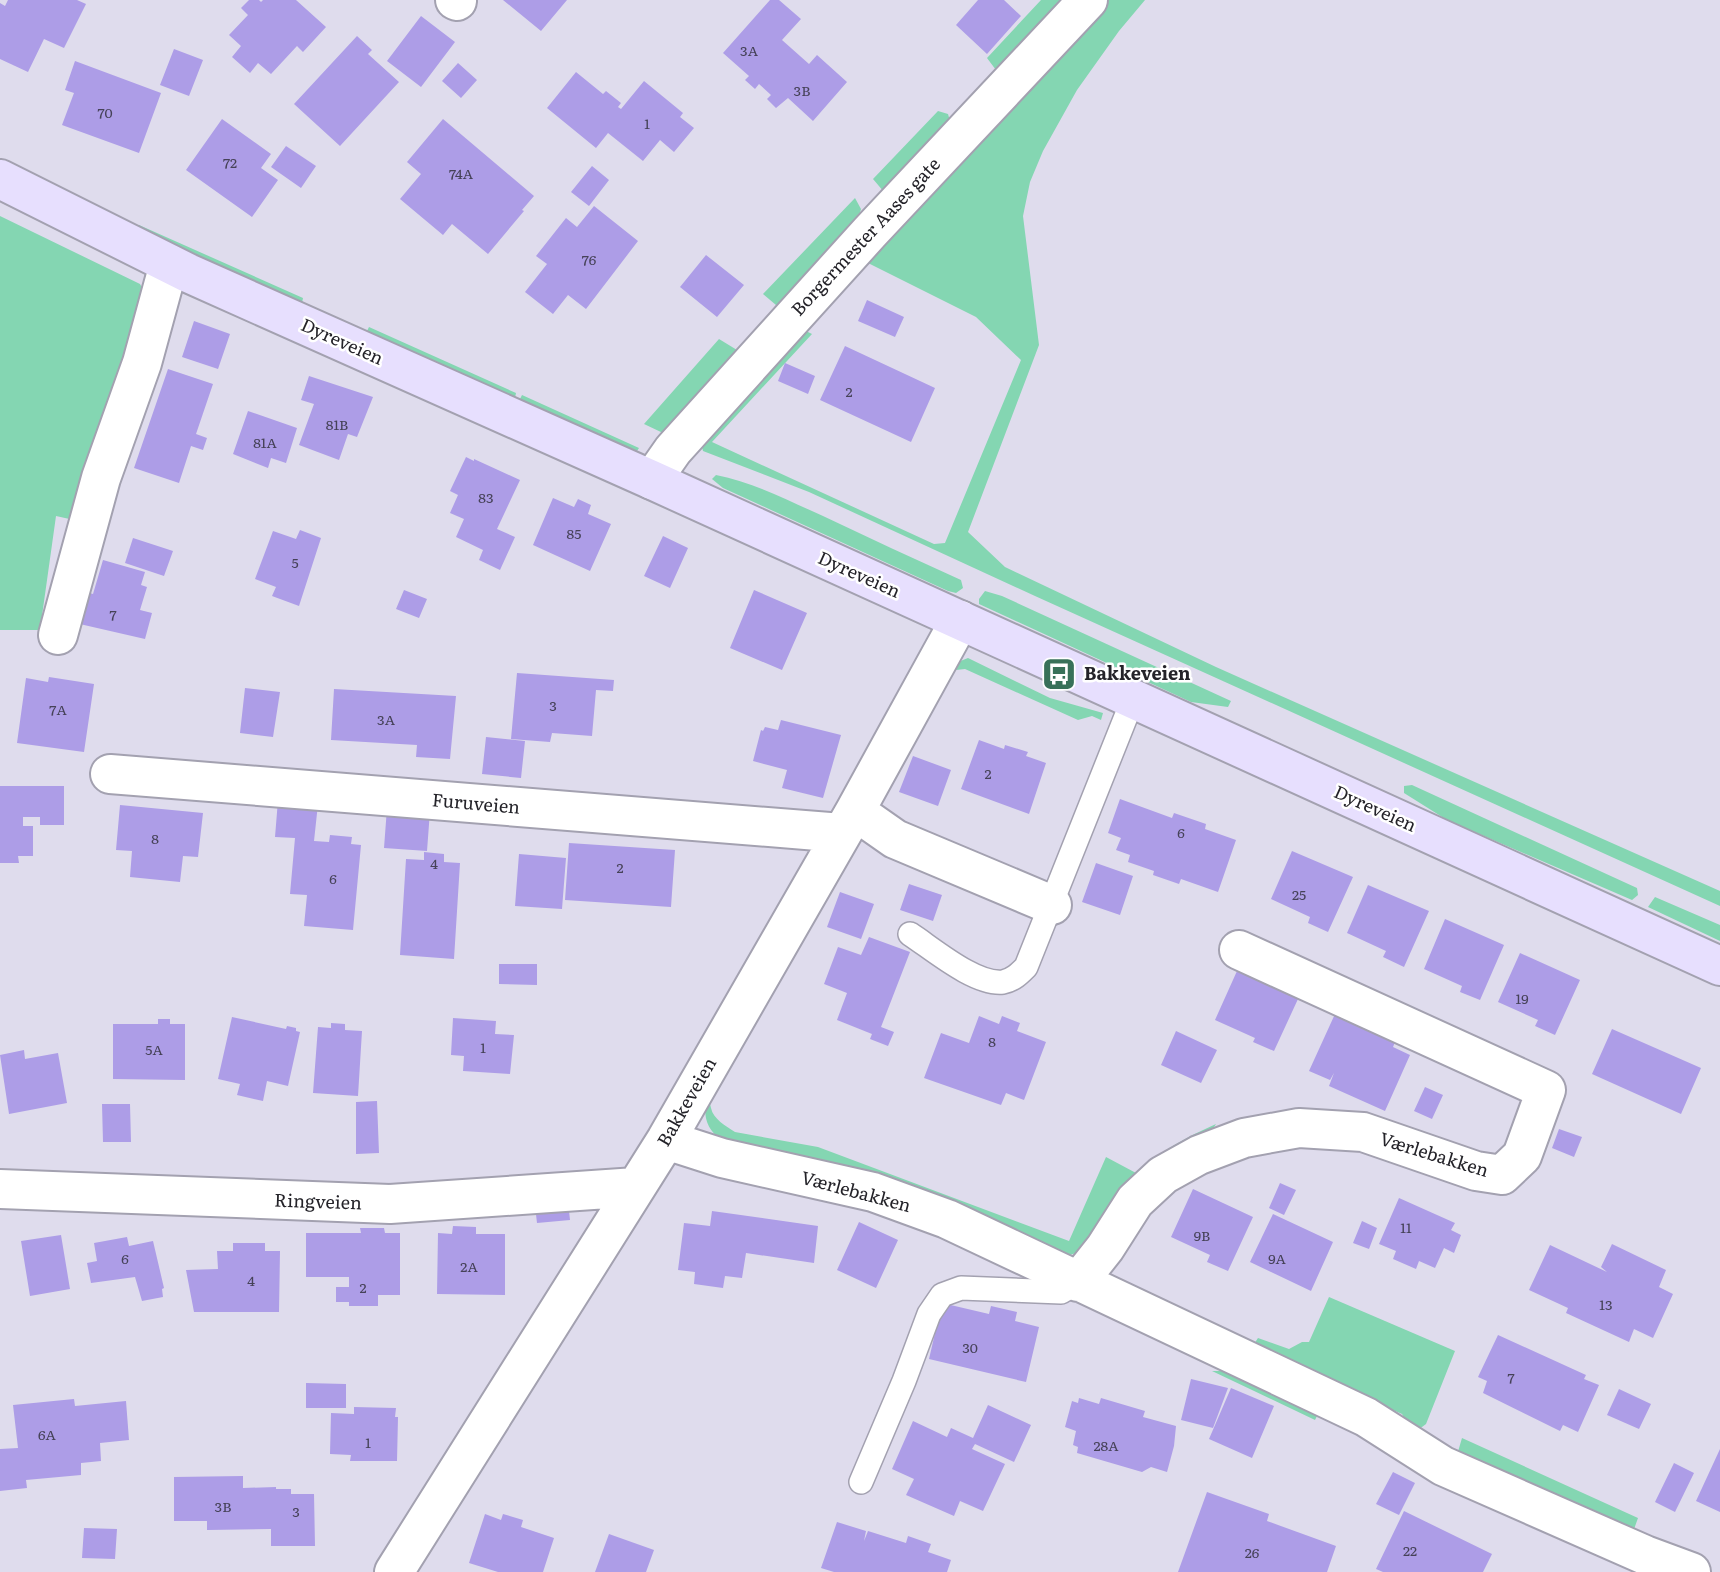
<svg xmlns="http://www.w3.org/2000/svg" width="1720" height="1572" viewBox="0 0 1720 1572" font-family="Literata,serif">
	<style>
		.green { fill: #84d6b2 }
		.building { fill: #ad9de7 }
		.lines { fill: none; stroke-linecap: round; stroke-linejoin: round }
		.lane-casing { stroke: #a3a1b0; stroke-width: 26 }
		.street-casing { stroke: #a3a1b0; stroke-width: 42 }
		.secondary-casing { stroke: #a3a1b0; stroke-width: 42 }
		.lane { stroke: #fff; stroke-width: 23 }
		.street { stroke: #fff; stroke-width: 38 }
		.secondary { stroke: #e7dffe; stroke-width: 38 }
		.labels { text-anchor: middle; stroke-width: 5; stroke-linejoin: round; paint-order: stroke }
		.number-label { font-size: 14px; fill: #464258 }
		.street-label { font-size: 18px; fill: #242329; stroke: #fff }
		.poi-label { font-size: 18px; font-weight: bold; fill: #242329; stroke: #fff; text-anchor: start }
	</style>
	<rect width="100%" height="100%" fill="#dfdced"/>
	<path class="green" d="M1041,0h29l-64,67 -10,3 -9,-12z
		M1104,0h41l-26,31 -42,59 -34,61 -13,31 -7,34 16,129 -71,187 37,35 211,100 504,224v15l-685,-310 -226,-104 -106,-41 -2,-8 103,-113 8,4 -100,108 222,102 11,-1 76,-183 -45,-43 -108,-54z
		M938,111l10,3 2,7 -66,71 -11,-13z
		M855,198l6,11 -4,14 -76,82h-5l-13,-11z
		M0,216l140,68 5,9 -71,227 -18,-4 -16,114h-40z
		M139,225l164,73 -1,5 -164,-74z
		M369,327l147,66 -1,5 -148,-67z
		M719,339l18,11 -74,83 -19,-9z
		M522,395l117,53 -2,3 -117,-52z
		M716,475c37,7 73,26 107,41 46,22 92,43 138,64l2,8 -7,5 -8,-2 -225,-103 -11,-9z
		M985,591l17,5 229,105 -3,6 -37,-5 -212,-98v-5z
		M968,658l82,40 53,15 -2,7 -9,-4 -14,4 -113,-51 -9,1 2,-8z
		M1412,785l225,103 1,7 -6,5 -185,-80 -43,-27v-7z
		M1655,897l65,28v16l-72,-34z
		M706,1091c4,6 3,10 5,17 2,11 15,18 24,24l83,15 251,94 37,-84 30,16c24,-22 51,-36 80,-49l-8,12 -129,116 -9,3 -26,-2 -319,-109c-21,-18 -21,-25 -19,-53z
		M1329,1297l126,54 -29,73 -8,6 -9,-5 -7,-11 -150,-67 6,-9 31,11 13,-7h7z
		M1212,1371h19l84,37 2,8 -2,4z
		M1462,1438l176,80 -5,14 -176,-77z"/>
	<path class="building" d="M8,0h69l9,4 -22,44 -20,-9 -16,33 -28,-13v-56l5,3z
		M249,0h10l2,2 2,-2h33l30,27 -23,25 -6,-6 -26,28 -13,-11 -8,10 -18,-16 9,-11 -12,-11 19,-20 -7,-7z
		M503,0h64l-26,31z
		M770,0h9l22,19 -19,21 27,24 8,-9 30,27 -34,39 -25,-23 -12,10 -9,-9 4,-4 -12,-11 -4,5 -10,-9 4,-4 -26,-23z
		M978,0h26l17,16 -34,38 -31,-29z
		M421,16l34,26 -34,45 -34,-26z
		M357,36l15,14 -4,4 31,28 -59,64 -46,-42z
		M174,49l29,11 -14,36 -29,-11z
		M75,61l86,32 -22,60 -77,-28 12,-32 -9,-3z
		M458,63l19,17 -16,18 -19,-17z
		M576,72l27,22 3,-3 15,12 -3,4 3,2 23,-28 39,32 -3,4 14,11 -20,24 -14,-12 -17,21 -35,-28 -12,15 -49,-40z
		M222,119l49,35 -10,14 17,12 -26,37 -66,-47z
		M443,119l91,77 -12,14 2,1 -36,43 -36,-30 -9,11 -43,-36 21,-25 -14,-12z
		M286,146l30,20 -15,22 -30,-21z
		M592,166l17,14 -20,26 -18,-14z
		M594,206l44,35 -52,68 -18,-14 -15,19 -28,-22 22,-28 -11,-8 30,-38 11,9z
		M706,255l38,30 -27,32 -37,-30z
		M867,300l37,17 -9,20 -37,-16z
		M194,321l36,13 -12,35 -36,-12z
		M845,346l90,42 -24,54 -91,-42z
		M785,363l30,13 -7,18 -30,-13z
		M168,369l45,15 -17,50 11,4 -4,12 -12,-4 -12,37 -45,-15z
		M309,376l64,21 -16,40 -9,-3 -9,26 -40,-15 15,-41 -13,-4z
		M248,411l49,17 -11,35 -15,-5 -3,10 -35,-14z
		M466,457l8,4v-2l46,21 -23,49 18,8 -15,33 -21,-10 4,-10 -27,-13 8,-18 -14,-6 8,-18 -8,-4z
		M553,498l21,9 4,-8 13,6 -3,9 23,10 -21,47 -57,-26z
		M300,530l21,8 -22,68 -27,-10 4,-9 -21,-8 18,-48 23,8z
		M663,536l25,12 -18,40 -26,-12z
		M133,538l40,13 -9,25 -39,-13z
		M103,560l42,12 -4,13 6,2 -7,23 12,3 -7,26 -74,-17 9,-32 13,4z
		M404,590l23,9 -8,19 -23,-9z
		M754,590l53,23 -25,57 -52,-22z
		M517,673l97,7 -1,11 -17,-1 -4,46 -40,-3 -2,9 -39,-3z
		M49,677l45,7 -10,68 -67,-9 9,-65 22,4z
		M245,688l35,4 -7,45 -33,-4z
		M334,689l122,7 -6,63 -34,-2 1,-12 -86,-5z
		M781,720l60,15 -18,63 -41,-10 5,-18 -34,-9 8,-31 2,1 2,-4 13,3z
		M486,737l39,4 -4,37 -39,-4z
		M979,740l25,9 1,-4 23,7 -2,4 20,7 -17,51 -68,-25z
		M913,756l38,14 -13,36 -39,-14z
		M0,786h64v39h-24v-8h-17v9h10v30h-15l1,7h-19z
		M1120,799l52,19 2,-5 32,11 -1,5 31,11 -18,52 -37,-13 -2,5 -26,-9 1,-4 -26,-9 2,-7 -14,-5 5,-12 -13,-5z
		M278,800l40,4 -4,37 15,1 1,-7 22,2 -1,7 10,1 -8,85 -49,-4 3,-31 -17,-1 5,-56 -20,-1z
		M120,805l83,8 -5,44 -15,-1 -3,26 -50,-5 2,-26 -16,-1z
		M387,808l43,3 -3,40 -43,-3z
		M569,843l106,7 -4,57 -106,-7z
		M1292,851l61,26 -25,55 -20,-9 2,-6 -39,-18z
		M424,852l20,2v8l16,1 -6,96 -54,-4 6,-96 18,1z
		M519,854l47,4 -4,51 -47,-3z
		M1096,863l37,13 -13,39 -38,-13z
		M909,884l33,11 -9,26 -33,-11z
		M1368,885l61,26 -25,56 -21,-10 3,-6 -39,-18z
		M840,892l34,12 -13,35 -34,-12z
		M1445,919l59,26 -24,55 -20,-8 2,-6 -38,-17z
		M869,937l41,15 -29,75 13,5 -6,14 -18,-7 2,-5 -35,-14 10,-27 -23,-9 14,-37 23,8z
		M1520,953l60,27 -25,55 -20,-9 3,-6 -40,-18z
		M499,964h38v21l-38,-1z
		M1237,971l61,28 -24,52 -21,-9 2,-4 -40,-18z
		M1335,1014l60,28 -2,5 17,8 -25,56 -56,-25 5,-13 -4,7 -21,-9z
		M979,1016l20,8 3,-8 18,7 -3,8 29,11 -22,58 -18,-7 -5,12 -77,-27 17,-45 28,10z
		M232,1017l54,12 1,-3 9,2v3l4,1 -12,54 -21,-5 -4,20 -26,-6 3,-11 -22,-5z
		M453,1018l43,3 -1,13 19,1 -4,39 -47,-3 1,-15 -13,-1z
		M158,1019h12v5h15v56l-72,-1v-55h45z
		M331,1023l14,1v6l17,1 -4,65 -45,-3 5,-66 13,1z
		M1612,1029l89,39 -20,46 -89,-40z
		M1176,1031l41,19 -16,33 -40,-18z
		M24,1050l1,9 33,-6 9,50 -58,11 -9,-59z
		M1425,1087l18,8 -11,24 -18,-8z
		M377,1101l2,52 -23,1v-52z
		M102,1104h28l1,38h-28z
		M1559,1129l23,8 -8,20 -22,-9z
		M1280,1183l16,7 -12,25 -15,-7z
		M1193,1189l60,28 -25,54 -21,-9 3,-7 -39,-18z
		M1399,1198l56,25 -4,7 10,5 -7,18 -10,-5 -9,20 -16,-7 -3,8 -23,-10 3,-8 -17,-7z
		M568,1202l2,18 -33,3 -2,-17z
		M712,1211l106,15 -4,37 -68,-10 -4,25 -17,-2 -2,12 -29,-4 1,-12 -17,-2 6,-47 26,3z
		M1273,1214l60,28 -22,49 -61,-29z
		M1362,1221l15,7 -8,21 -16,-6z
		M859,1222l39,18 -22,48 -39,-18z
		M453,1226l23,1v7h29v61l-68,-1 1,-61 14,1z
		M360,1228h24l1,5h15v62h-22v11h-29v-4h-13v-15h13v-10h-43v-44h55z
		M61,1235l9,54 -40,7 -9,-55z
		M127,1237l2,9 24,-5 11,47 -2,1 1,8 -21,4 -7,-24 -44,6 -4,-20 10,-2 -3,-18z
		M233,1243h32v8h15l-1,61h-85l-8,-42 32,-1 -1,-18h16z
		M1612,1244l54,26 -7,17 14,7 -20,44 -19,-9 -5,13 -63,-29 2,-5 -39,-18 21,-45 57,27 -6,-5z
		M942,1303l47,11 2,-8 26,6 -2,9 24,6 -13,55 -97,-23z
		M1498,1335l88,40 -2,4 15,6 -21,47 -15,-7 -3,6 -77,-38 4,-12 -9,-4z
		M1191,1379l37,9 -15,40 -32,-8z
		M306,1383l40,1v24h-40z
		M1231,1388l43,18 -22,52 -43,-19z
		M1619,1389l32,15 -12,25 -32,-14z
		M1079,1398l20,6 2,-6 44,13 -2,6 33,9 -2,20 -7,26 -16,-5 -9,5 -65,-19 1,-6 -5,-2 3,-14 -11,-4 7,-26 6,2z
		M74,1399l1,7 51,-5 3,39 -29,3 1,18 -20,2v12l-55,5 1,8 -27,3v-42l18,-1 -5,-43z
		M988,1405l43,20 -17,37 -39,-18 -3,5 33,15 -22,47 -23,-10 -6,15 -48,-21 8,-16 -22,-10 21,-48 34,16 4,-9 22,10z
		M354,1407l42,1 -1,9h3l-1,44h-47l1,-6 -21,-1 1,-41 23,1z
		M1720,1449v63l-24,-11z
		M1674,1463l20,10 -19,39 -20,-10z
		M1393,1472l22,11 -16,32 -23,-11z
		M243,1476v12l33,-1v2h15v5h23l1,52h-44v-17l-64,1v-9h-33v-44z
		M1207,1492l62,22 -2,7 69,25 -9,26h-149z
		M1404,1511l88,43 -9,18h-100l-7,-3z
		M485,1514l16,6 2,-6 20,6 -2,7 33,11 -11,34h-45l-29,-9z
		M837,1522l29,9 -2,10 4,-10 38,12 2,-7 23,8 -3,8 23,8 -4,12h-113l-13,-4z
		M84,1528l33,1 -2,30 -33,-1z
		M609,1534l45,16 -8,22h-51z"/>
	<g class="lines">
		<g class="lane-casing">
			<path id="lane" d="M910,934c23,15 65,51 93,48 10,-2 16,-8 23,-15l107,-268
				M861,1482l43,-101 25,-67 13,-19 19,-7 100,4 17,-10"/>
		</g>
		<g class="street-casing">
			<path id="street" d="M455,0l2,1
				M652,480l21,-30 197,-218 218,-232
				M58,635l43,-157 41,-115 27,-99
				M110,774l732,59
				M855,811l40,28 157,66
				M666,1140l56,18 151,34 74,27 419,198 77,49 202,89 46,17
				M0,1189l390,15 246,-17
				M1078,1282l27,-34 30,-47 28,-26 36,-20 45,-17 55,-10 64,4 113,39 26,4 20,-19 24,-66 -307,-140
				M394,1572l272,-432 189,-329 105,-191"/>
		</g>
		<g class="secondary-casing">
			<path id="secondary" d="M0,179l188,94 464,207 1068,486"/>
		</g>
		<use href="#lane" class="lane"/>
		<use href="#street" class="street"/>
		<use href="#secondary" class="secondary"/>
	</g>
	<defs>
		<g id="bus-square" transform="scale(1.75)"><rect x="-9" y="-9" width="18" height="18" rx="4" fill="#387159" stroke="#fff"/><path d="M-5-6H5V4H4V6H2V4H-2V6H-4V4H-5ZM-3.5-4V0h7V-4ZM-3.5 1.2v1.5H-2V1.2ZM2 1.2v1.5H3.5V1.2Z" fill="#fff"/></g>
	</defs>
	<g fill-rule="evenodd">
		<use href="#bus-square" x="1059" y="674"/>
	</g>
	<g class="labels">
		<g class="number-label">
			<text x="749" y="56">3A</text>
			<text x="802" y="96">3B</text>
			<text x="105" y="118">70</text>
			<text x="647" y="129">1</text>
			<text x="230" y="168">72</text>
			<text x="461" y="179">74A</text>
			<text x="589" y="265">76</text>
			<text x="849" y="397">2</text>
			<text x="337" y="430">81B</text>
			<text x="265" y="448">81A</text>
			<text x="486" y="503">83</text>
			<text x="574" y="539">85</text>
			<text x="295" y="568">5</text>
			<text x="113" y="620">7</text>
			<text x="553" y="711">3</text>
			<text x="58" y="715">7A</text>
			<text x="386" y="725">3A</text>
			<text x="988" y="779">2</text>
			<text x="1181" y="838">6</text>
			<text x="155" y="844">8</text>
			<text x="434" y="869">4</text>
			<text x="620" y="873">2</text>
			<text x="333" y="884">6</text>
			<text x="1299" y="900">25</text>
			<text x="1522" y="1004">19</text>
			<text x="992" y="1047">8</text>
			<text x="483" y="1053">1</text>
			<text x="154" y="1055">5A</text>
			<text x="1406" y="1233">11</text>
			<text x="1202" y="1241">9B</text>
			<text x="125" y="1264">6</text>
			<text x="1277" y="1264">9A</text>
			<text x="469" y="1272">2A</text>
			<text x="251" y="1286">4</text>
			<text x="363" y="1293">2</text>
			<text x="1606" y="1310">13</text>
			<text x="970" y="1353">30</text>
			<text x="1511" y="1383">7</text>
			<text x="47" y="1440">6A</text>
			<text x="368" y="1448">1</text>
			<text x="1106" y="1451">28A</text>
			<text x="223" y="1512">3B</text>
			<text x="296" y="1517">3</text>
			<text x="1410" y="1556">22</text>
			<text x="1252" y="1558">26</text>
		</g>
		<g class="street-label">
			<text transform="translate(866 237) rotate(-47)" y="6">Borgermester Aases gate</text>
			<text transform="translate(342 342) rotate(24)" y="6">Dyreveien</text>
			<text transform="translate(859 575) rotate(24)" y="6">Dyreveien</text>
			<text transform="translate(476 804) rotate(5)" y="6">Furuveien</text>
			<text transform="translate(1375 809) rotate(24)" y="6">Dyreveien</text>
			<text transform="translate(687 1102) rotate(-60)" y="6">Bakkeveien</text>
			<text transform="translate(1434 1155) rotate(17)" y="6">Værlebakken</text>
			<text transform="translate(856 1192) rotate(15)" y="6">Værlebakken</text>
			<text transform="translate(318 1202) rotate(2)" y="6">Ringveien</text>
		</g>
		<g class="poi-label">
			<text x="1084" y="680">Bakkeveien</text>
		</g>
	</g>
</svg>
